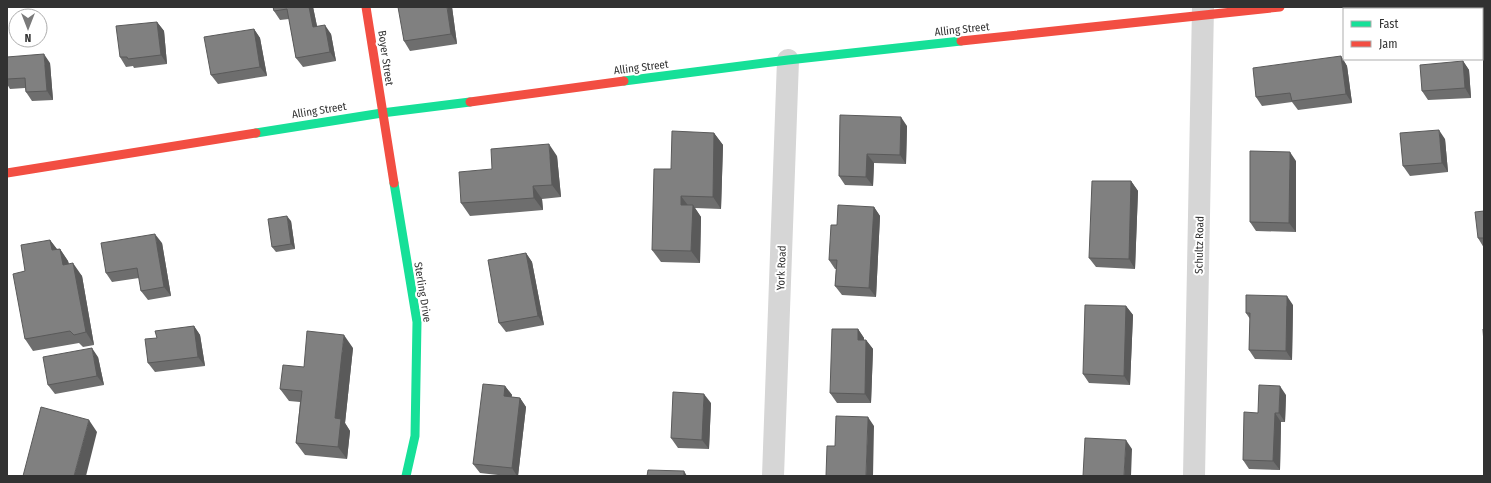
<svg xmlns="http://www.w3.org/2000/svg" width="1491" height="483" viewBox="0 0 1491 483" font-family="'Fira Sans Condensed',sans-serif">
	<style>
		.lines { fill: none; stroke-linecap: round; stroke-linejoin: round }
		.street { stroke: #d6d6d6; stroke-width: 22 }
		.fast { stroke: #16e098; stroke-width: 9 }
		.jam { stroke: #f24e42; stroke-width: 9 }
		.wall { fill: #6e6e6e }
		.shaded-wall { fill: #5a5a5a }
		.building { fill: #808080; stroke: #5a5a5a }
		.labels { text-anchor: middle; stroke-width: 4; stroke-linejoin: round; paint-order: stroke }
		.street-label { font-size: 11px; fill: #323232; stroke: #fff }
	</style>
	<rect width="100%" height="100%" fill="#fff"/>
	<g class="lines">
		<path class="street" d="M773,476l15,-416
			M1194,476l9,-469"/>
		<path class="fast" d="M624,81l164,-21 173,-19
			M256,133l126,-20 88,-11
			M394,183l23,139 -2,114 -9,40"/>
		<path class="jam" d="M366,7l28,176
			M961,41l319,-34
			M470,102l154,-21
			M7,173l249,-40"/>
	</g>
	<path class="wall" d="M273,7h40l4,19 14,8 5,27 -33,6 -7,-9 -7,-39 -9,1 -6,-9z
		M452,7l5,37 -47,7 -6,-10z
		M157,22l7,9 3,33 -33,4 -1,-2 -7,1 -6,-10z
		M254,29l6,9 7,38 -49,8 -7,-9z
		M1341,56l6,10 5,37 -54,7 -6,-8 -30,4 -6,-9z
		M1463,61l6,9 2,28 -43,2 -6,-9z
		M50,63l3,37 -21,1 -6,-9 -1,-4 -15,1 -3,-5v-5z
		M840,115l67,11 -1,38 -32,-1 -1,23 -28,-1 -6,-9z
		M714,133l9,12 -2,64 -26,-1 6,9 -1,46 -39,-1 -9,-12 19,-81z
		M1445,139l3,33 -38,4 -7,-10z
		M557,156l4,41 -19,2 1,11 -73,6 -9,-13 31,-34z
		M1296,161v71l-40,-1 -6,-9z
		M1131,181l7,10 -3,78 -39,-2 -7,-9z
		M874,207l6,9 -4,81 -34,-2 -7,-9 1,-17h-1l-6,-9 8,-35z
		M1484,211v37l-6,-10z
		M291,221l4,28 -19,3 -4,-5z
		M50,240l7,9h3l8,12 1,3 13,12 12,69 -11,2 -4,-4 -46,8 -8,-12v-68z
		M162,243l9,53 -23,4 -7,-9 -2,-13 -27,4 -6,-9z
		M526,253l6,9 12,63 -38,7 -7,-9z
		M1293,305l-1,55 -37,-1 -6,-9 1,-31 -4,-6z
		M1126,306l7,9 -3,70 -41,-2 -6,-9z
		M194,326l6,9 5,31 -50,6 -7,-9 9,-25z
		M858,329l6,9v2h2l7,9 -2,54h-34l-7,-10z
		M353,348l-8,75 5,8 -3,28 -42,-4 -9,-12 4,-41 -11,-1 -9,-12 24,-22z
		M98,357l6,28 -49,9 -7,-9z
		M505,386l7,9 -1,2 9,1 6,9 -8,69h-11l-27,-3 -7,-9z
		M1286,395l-1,27h-4l-1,48 -31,-1 -6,-9 15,-47z
		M711,403l-2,46 -31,-1 -7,-10z"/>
	<path class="shaded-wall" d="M309,7h4l6,29 -6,-9z
		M447,7h5l5,37 -6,-10z
		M157,22l7,9 3,33 -6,-9z
		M325,25l6,9 5,27 -6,-9z
		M254,29l6,9 7,38 -7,-9z
		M44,54l6,9 3,37 -6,-9z
		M1341,56l6,10 5,37 -6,-9z
		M1463,61l6,9 2,28 -6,-10z
		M901,117l6,9 -1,38 -6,-9z
		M1439,130l6,9 3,33 -6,-9z
		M714,133l9,12 -2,64 -8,-12z
		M549,144l8,12 4,41 -9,-12z
		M1290,152l6,9v71l-7,-9z
		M867,154l7,9 -1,23 -7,-9z
		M1131,181l7,10 -3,78 -6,-10z
		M533,186l9,13 1,11 -9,-12z
		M681,196l9,12 -9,-3z
		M693,205l8,12 -1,46 -9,-12z
		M874,207l6,9 -4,81 -7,-9z
		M287,216l4,5 4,28 -4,-5z
		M155,234l7,9 9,53 -7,-9z
		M50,240l9,12 -7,-2z
		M60,249l8,12 4,17 -9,-13z
		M526,253l6,9 12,63 -6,-9z
		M73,263l9,13 12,69 -8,-13z
		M1287,296l6,9 -1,55 -6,-9z
		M1126,306l7,9 -3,70 -6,-9z
		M194,326l6,9 5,31 -7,-9z
		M858,329l6,9v11l-6,-9z
		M344,335l9,13 -8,75 5,8 -3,28 -9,-12 -3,-29z
		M866,340l7,9 -2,54 -6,-9z
		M92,348l6,9 6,28 -7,-9z
		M505,386l7,9 -2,10 -6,-9z
		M1280,386l6,9 -1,27 -6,-9z
		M704,394l7,9 -2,46 -7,-9z
		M520,398l6,9 -8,69h-1l-5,-8z
		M1275,413l6,9 -1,48 -7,-9z
		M868,417l6,9 -1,50h-7z
		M89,420l8,12 -11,44h-12z
		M1126,440l6,9 -1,27h-7z
		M684,471l3,5h-3z"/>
	<path class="building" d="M273,7h36l4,20 12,-2 5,27 -34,6 -9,-49 -13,2z
		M398,7h49l4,27 -47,7z
		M157,22l4,33 -33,4 -1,-2h-7l-4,-31z
		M254,29l6,38 -49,8 -7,-38z
		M44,54l3,37 -21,1 -1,-14 -18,1v-22z
		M1341,56l5,38 -54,7 -2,-8 -34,4 -3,-29z
		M1463,61l2,27 -43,3 -2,-26z
		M840,115l61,2 -1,38 -33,-1 -1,23 -27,-1z
		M1439,130l3,33 -39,3 -3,-33z
		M672,131l42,2 -1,64 -32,-1v9h12l-2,46 -39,-1 2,-81h17z
		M549,144l3,41 -19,1 1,12 -73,5 -2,-31 33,-3 -1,-20z
		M1250,151l40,1 -1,71 -39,-1z
		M1092,181h39l-2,78 -40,-1z
		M838,205l36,2 -5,81 -34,-2 2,-26h-8l2,-35h6z
		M1484,211v27h-6l-3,-26z
		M287,216l4,28 -19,3 -4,-28z
		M155,234l9,53 -23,4 -4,-23 -31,5 -5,-30z
		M50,240l2,10 8,-1 3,16 10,-2 13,69 -12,3 -4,-4 -45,8 -12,-65 12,-3 -4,-26z
		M526,253l12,63 -39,7 -11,-63z
		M1246,295l41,1 -1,55 -37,-1 1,-37h-4z
		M1085,305l41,1 -2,70 -41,-2z
		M194,326l4,31 -50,6 -3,-24 12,-1 -2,-7z
		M832,329h26v11h8l-1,54 -35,-1z
		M1483,329h1v15z
		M307,331l37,4 -9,83 6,1 -3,28 -42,-4 6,-52 -22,-2 3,-24 21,2z
		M92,348l5,28 -49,9 -5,-28z
		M483,384l22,2 -1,10 16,2 -8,70 -39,-4z
		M1259,385l21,1 -1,27h-4l-2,48 -30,-1 1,-48 14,1z
		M673,392l31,2 -2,46 -31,-2z
		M41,407l48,13 -15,56h-51z
		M836,416l32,1 -2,59h-40l1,-30h8z
		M1085,438l41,2 -2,36h-41z
		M648,470l36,1v5h-37z"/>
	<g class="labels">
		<g class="street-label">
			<text transform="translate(962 29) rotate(-6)" y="4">Alling Street</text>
			<text transform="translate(386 58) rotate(82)" y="4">Boyer Street</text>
			<text transform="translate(641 67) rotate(-7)" y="4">Alling Street</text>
			<text transform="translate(319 110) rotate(-9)" y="4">Alling Street</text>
			<text transform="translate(1199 245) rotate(-89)" y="4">Schultz Road</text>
			<text transform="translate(781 268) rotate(-88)" y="4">York Road</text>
			<text transform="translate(423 292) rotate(81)" y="4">Sterling Drive</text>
		</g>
	</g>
	<rect width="1491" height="483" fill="none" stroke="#323232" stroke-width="16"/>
	<rect x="1343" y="8" width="140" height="52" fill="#ffffff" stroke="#adadad"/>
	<rect x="1351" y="21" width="20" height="6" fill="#16e098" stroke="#adadad"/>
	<text x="1379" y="28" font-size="12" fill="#323232">Fast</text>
	<rect x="1351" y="41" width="20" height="6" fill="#f24e42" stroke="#adadad"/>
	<text x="1379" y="48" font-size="12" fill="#323232">Jam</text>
	<g transform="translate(28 28) rotate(180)"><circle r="19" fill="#ffffff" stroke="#adadad"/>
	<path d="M0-3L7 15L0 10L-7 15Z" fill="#7a7a7a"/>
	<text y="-6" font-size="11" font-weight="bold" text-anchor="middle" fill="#323232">N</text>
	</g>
</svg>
